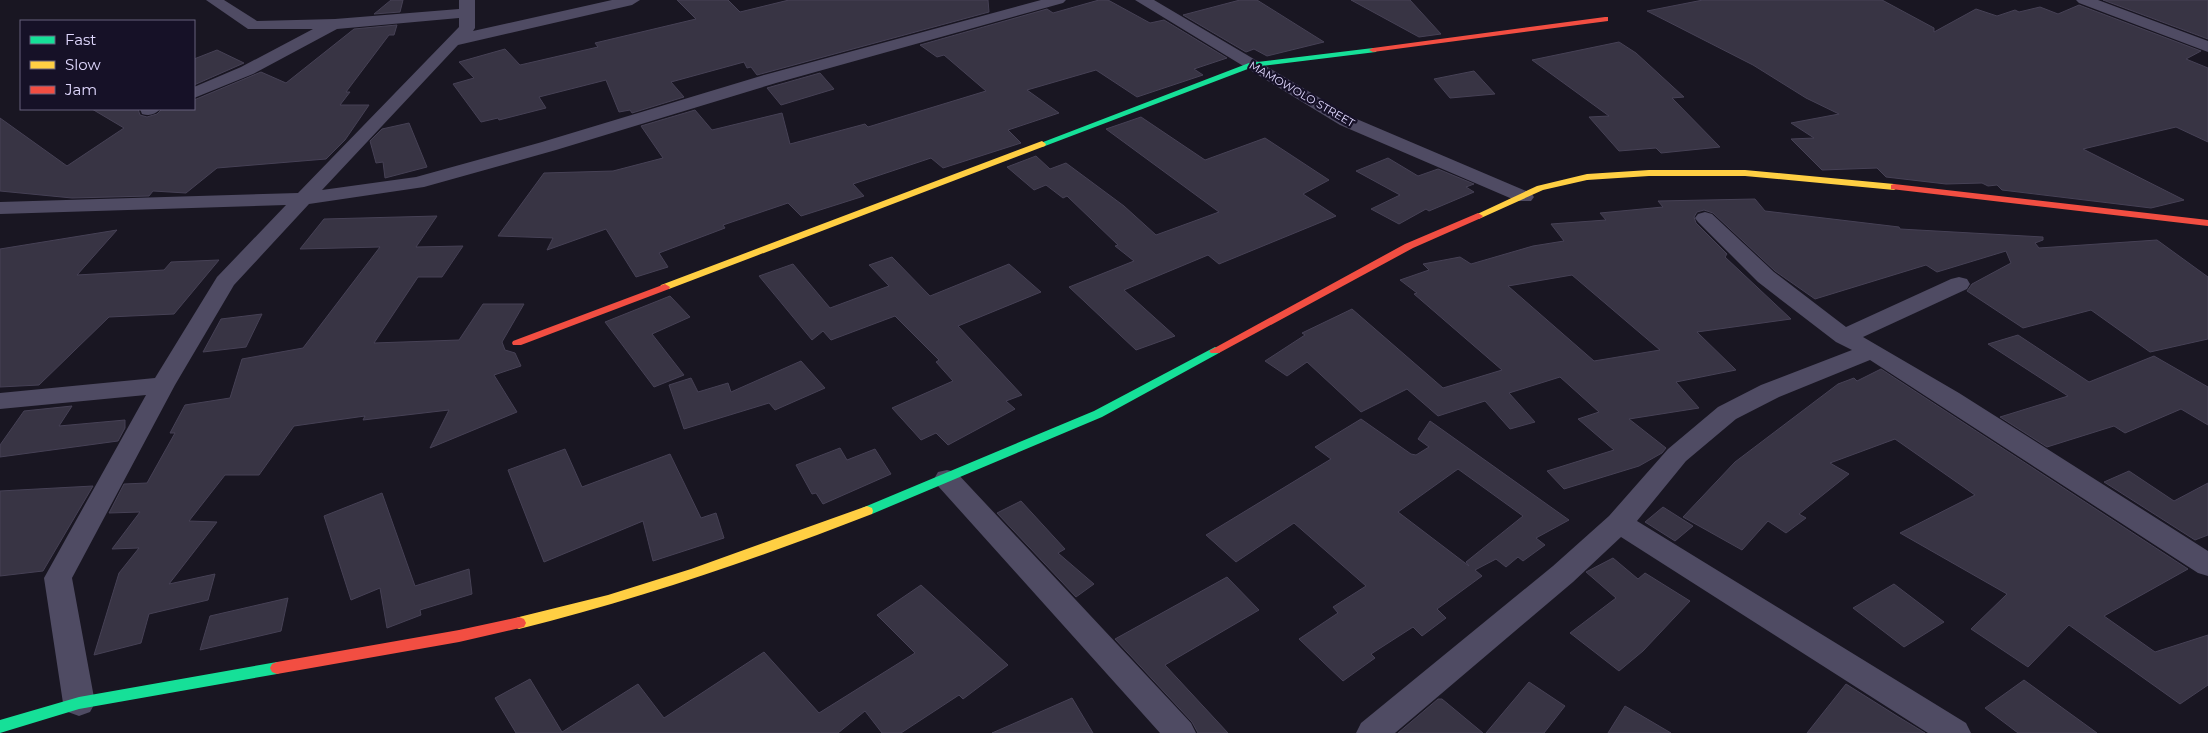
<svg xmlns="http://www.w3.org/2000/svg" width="2208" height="733" viewBox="0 0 2208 733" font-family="Montserrat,sans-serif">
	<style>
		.building { fill: #383444; stroke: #464155; fill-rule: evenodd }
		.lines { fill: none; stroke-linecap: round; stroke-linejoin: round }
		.street { fill: #4f4b63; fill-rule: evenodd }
		.fast { fill: #16e098; fill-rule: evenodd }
		.slow { fill: #ffcf43; fill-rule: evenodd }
		.jam { fill: #f24e42; fill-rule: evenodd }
		.labels { text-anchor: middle; stroke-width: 4.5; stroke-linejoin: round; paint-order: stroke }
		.far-street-label { font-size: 11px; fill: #e0d8fe; stroke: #161127 }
	</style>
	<rect width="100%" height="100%" fill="#191622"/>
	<path class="building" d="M391,0h12l-3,12 -26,2z
		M677,0h51l12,12 49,-12h199l1,12 -232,63 -6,-8 -4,1 -3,-6 -73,20 13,15 -52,16 -2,-3 -11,2 -13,-32 -67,17 7,11 -47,12 -1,-2 -17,4 -28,-38 21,-6 -15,-16 46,-13 15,16 78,-18 -3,-4 101,-24z
		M1099,0h9l42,23 14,-3 63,38 -33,11 9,6 -66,22 -41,-27 -69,20 32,23 -51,17 13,13 -78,25 -12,-10 -78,26 11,12 -63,20 -13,-13 -65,22 2,3 -66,25 9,14 -32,10 -30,-48 -59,21 6,-12 -55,-2 46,-63 69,-2 50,-13 -22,-32 54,-16 17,20 70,-17 8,31 75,-20 3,3 118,-36 -42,-36 -7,2 -17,-12 127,-36 6,4z
		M1240,0h17l67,42 -57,14 -13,-7 -8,3 -63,-37z
		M1351,0h59l31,34 -22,3z
		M1703,0h179l52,28v4l42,-23 21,7 18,-6 4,2 21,-5 18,7 21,-9 122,46 -15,8 22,9v74l-32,-15 -93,22 101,51 -33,8 -149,-18 -5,-5 -9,1 -6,-3 -36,1 -60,-7 -9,-9 -55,2 -31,-31 23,-1 -23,-15 48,-9 -33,-16 -53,-33 -106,-54z
		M2103,0h105v39z
		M397,25l-3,10h-5l-43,57h4l-10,13h29l-24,35 -19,19 -109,9 -31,25 -33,-2 -4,5 -77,2 -72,-7v-73l67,48 57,-38 -32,-19h46l2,6 7,2 10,-3 5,-5h32v-9l67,-28 25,11 68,-54z
		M1619,42l17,11 48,44 -12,1 48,49 -59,6 -5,-5 -37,3 -30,-34 20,-1 -77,-56z
		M217,50l27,13 -50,22v-26z
		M1474,71l21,23 -45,4 -16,-19z
		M820,73l14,16 -53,16 -14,-17z
		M1141,117l64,43 60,-22 64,42 -26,14 33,22 -117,48 -11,-9 -84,35 51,46 -39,14 -67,-63 65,-26 -19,-15 3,-1 -51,-49 -4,2 -17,-13 -12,5 -27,-23 29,-11 14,13 16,-6 58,43 32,29 63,-23 -113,-83z
		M409,123l18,44 -42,11 -2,-16 -7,1 -6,-22 12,-12z
		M1388,158l30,18 20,-7 36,15 -8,3 8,5 -45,19 -3,-2 -27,15 -28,-15 29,-14 -44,-24z
		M1755,199l10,12 134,16 1,2 143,8v3l-8,3 4,5 118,-8 51,37v62l-58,13 -59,-42 -68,18 -56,-37 5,-7 39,-21 -5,-12 -69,21 -11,-7 -111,34 -40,-28 -62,-58 -9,-3 -7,2 -3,5 2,6 31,31 -2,3 66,62 -94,13 39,38 -60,12 23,26 -70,11 37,29 -4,5 -23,13 -75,23 -17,-18 67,-21 -36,-31 21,-7 -39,-35 -51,16 26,29 -25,7 -25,-28 -47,15 -31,-27 -46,23 -54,-50 -20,14 -22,-15 40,-26 -3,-2 50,-24 91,79 59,-18 -88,-76 3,-1 -17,-13 29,-10 -6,-6 37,-7 11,7 62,-18 31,-5 -13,-17 55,-4 -6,-7 63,-6 -5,-6zM1572,275l88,75 -66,11 -86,-75z
		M437,216l-21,31 47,-1 -21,31h-24l-44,66 85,-3 24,-36h41l-22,38 3,8 10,3 6,13 -27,9 23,37 -87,36 19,-38 -86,10 2,-4 -71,10 -35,49h-34l-36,46 28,1 -48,62 46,-10 -7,26 -59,14 -8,29 -47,12 25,-82 20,-25 -27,1 28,-37 -31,1 15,-29 23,-1 28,-50h-5l15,-28 45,-7 12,-39 61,-11 77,-101 -80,2 24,-30z
		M117,230l-40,45 87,-5 7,-8 48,-2 -45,54 -65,3 -70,68 -39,2v-138z
		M892,257l38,39 79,-32 32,28 -83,34 64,69 -16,6 9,8 -67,36 -12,-12 -15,7 -29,-32 61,-27 -17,-19 3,-2 -44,-44 -64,24 -8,-9 -11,9 -53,-64 34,-12 37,44 59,-22 -20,-21z
		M670,296l20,21 -38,17 32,41 -30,12 -49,-65z
		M262,314l-16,33 -43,5 18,-33z
		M2018,335l71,47 65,-26 54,31v38l-27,-16 -56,24 -11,-7 -67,21 -47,-30 68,-21 -80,-52z
		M801,361l24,27 -50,22 -6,-7 -85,26 -15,-44 22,-7 7,14 30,-9 3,9z
		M1881,369l307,200 -84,47 51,36 53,-17v50l-28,19 -111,-79 -41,42 -57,-38 36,-35 -107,-61 75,-38 -80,-56 -65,24 19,11 -50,40 7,4 -20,15 -18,-12 -26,29 -59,-33 52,-55 103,-78 16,-6 3,3z
		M72,406l-13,20 66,-6v8l-7,13 -118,16v-12l24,-34z
		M1361,419l50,35 5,1 13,-8 -11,-8 12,-18 139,99 -33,18 9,7 -22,16 -5,-4 -12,10 -10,-8 -21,11 7,6 -45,33 9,9 -24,18 -9,-9 -42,27 4,4 -32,23 -44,-42 39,-26 -5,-6 33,-21 -72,-63 -58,39 -30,-27 125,-76 -16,-12zM1458,469l65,47 -57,46 3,4 -71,-54z
		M840,448l7,12 28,-11 16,25 -68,30 -7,-11 -4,1 -16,-29z
		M565,449l17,38 88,-33 31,64 15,-5 8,25 -71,23 -10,-40 -99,41 -36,-92z
		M2129,471l45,30 34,-18v52l-13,5 -91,-58z
		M93,486l-50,85 -43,5v-85z
		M382,493l33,93 54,-17 3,25 -52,16 1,5 -34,13 -7,-40 -29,12 -27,-84z
		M1021,501l44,48 -7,4 36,31 -18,13 -79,-84z
		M1663,507l30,19 -18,15 -30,-19z
		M1613,558l25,21 7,-6 45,28 -47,50 -24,20 -49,-38 46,-35 -30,-26z
		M1227,577l32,33 -94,55 63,68h-30l-6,-11 -77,-83z
		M1894,584l50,38 -40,25 -51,-39z
		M921,585l87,80 -45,34 -4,-4 -58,38h-19l-17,-22 -27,22h-322l-21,-35 35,-19 32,53 76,-48 26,34 100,-66 55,61 96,-60 -38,-38z
		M288,598l-7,33 -81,19 10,-34z
		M2024,680l73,53h-79l-33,-25z
		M1529,682l36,24 -21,27h-58z
		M1846,684l51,32 28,17h-118z
		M1072,698l21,35h-101z
		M1438,699h4l41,34h-85z
		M1625,706l46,27h-63z"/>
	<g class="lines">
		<path class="street" d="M206,0h18l33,21 78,-2 124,-10v-9h16v28l-2,3 139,-31h28l-8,5 -174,40 -136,145 94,-13 126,-35 222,-67 277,-75h25l-3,3 -287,80 -220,67 -132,37 -115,17 -75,81 -59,100 -103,193 23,125 -5,9 -11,4 -11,-4 -5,-9 -19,-125 102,-183 -146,14v-16l155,-15 62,-101 69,-72 -286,9v-12l298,-9 161,-166v-9l-122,11 -84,45 -59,24v-11l47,-20 72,-38h-65z
			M1135,0h19l198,117 179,76 3,4 -3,4h-14l-177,-76z
			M2076,0h22l110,41v11l-129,-49z
			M140,109h20c-5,6 -11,7 -18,5z
			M1705,212l7,2 62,58 72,55 105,-48 8,-2 8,2 3,5 -3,5 -104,48 96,56 249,158v25l-10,-3 -328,-213 -91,37 -43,22 -50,42 -49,60 329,202 5,10h-43l-307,-196 -48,45 -178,151h-39l5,-10 192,-157 56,-50 59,-67 50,-42 43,-22 91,-35 -16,-8 -78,-60 -60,-60 -3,-4 3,-4z
			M947,470l9,2 235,251 5,10h-36l-222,-247 -4,-7 4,-7z"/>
		<path class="fast" d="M1373,48l4,2 -1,2 -123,15 -208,79 -3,1 -4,-3 211,-81z
			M1215,347l4,2 2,2 -2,2 -117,64 -230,97h-10l-1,-3 1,-3 232,-97z
			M277,662l5,2 2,4 -2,4 -5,2 -198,35 -79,24v-13l79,-23z"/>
		<path class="slow" d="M1042,141l4,3 -1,2 -376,143h-8l-1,-2 1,-2z
			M1649,170h96l149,14 5,3 -5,3 -149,-14h-96l-62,4 -44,10 -62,28 -3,1 -5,-3 64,-30 50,-12z
			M867,506l5,2 1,3 -1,3c-116,45 -232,85 -353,115l-5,-2 -2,-4 2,-4 5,-2 89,-22 83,-26z"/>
		<path class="jam" d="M1605,17h3v4l-235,31 -4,-2 4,-2z
			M1894,184l314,36v6l-317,-37v-4z
			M1478,213l5,3 -2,2 -68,30 -194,105h-8l-2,-2 196,-107z
			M665,284l5,3 -1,2 -148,56h-8l-1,-2 1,-2z
			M519,617l5,2 2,4 -2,4 -65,15 -182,32 -5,-2 -2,-4 2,-4 5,-2 182,-32z"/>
	</g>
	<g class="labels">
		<g class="far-street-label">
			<text transform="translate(1302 94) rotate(30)" y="4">MAMOWOLO STREET</text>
		</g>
	</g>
	<rect x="20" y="20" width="175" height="90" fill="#161127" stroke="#67617d"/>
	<rect x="30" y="36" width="25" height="8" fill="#16e098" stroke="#67617d"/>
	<text x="65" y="45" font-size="15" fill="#e0d8fe">Fast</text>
	<rect x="30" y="61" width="25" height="8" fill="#ffcf43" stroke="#67617d"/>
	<text x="65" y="70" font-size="15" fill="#e0d8fe">Slow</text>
	<rect x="30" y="86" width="25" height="8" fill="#f24e42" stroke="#67617d"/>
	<text x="65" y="95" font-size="15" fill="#e0d8fe">Jam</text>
</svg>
